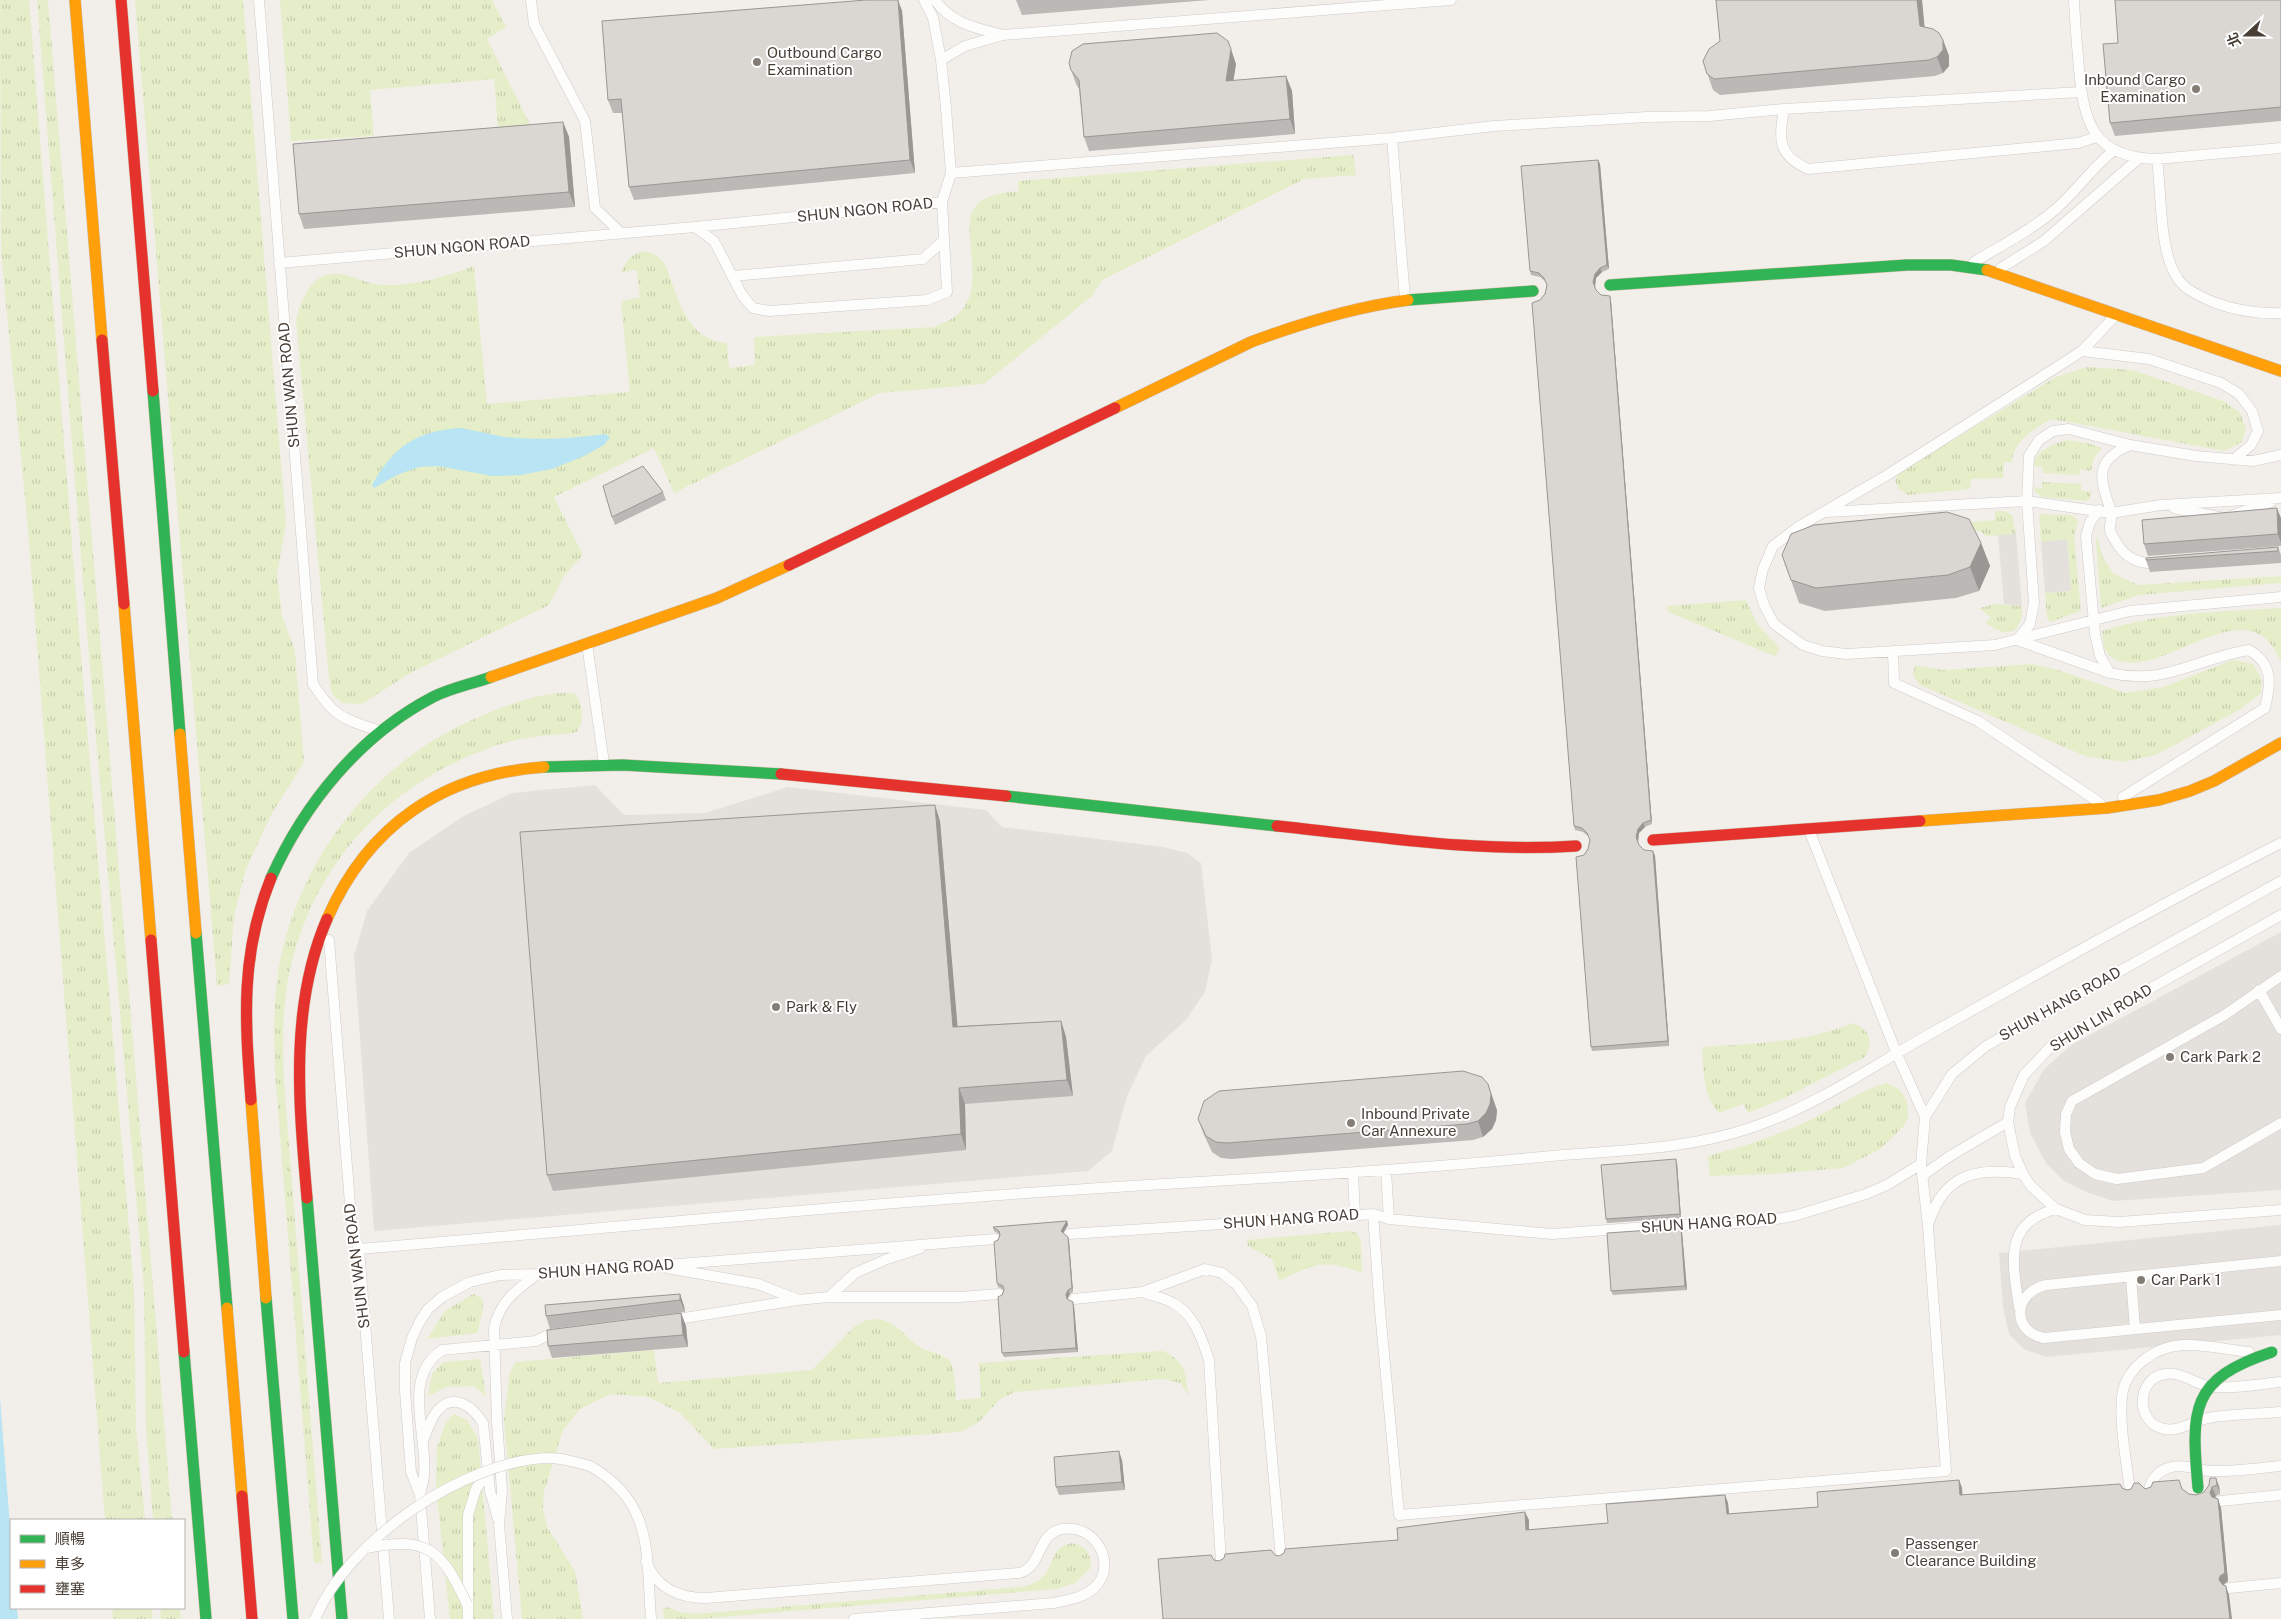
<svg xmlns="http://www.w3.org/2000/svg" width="2281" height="1619" viewBox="0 0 2281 1619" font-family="'Public Sans','Noto Sans TC',sans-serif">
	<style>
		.grass { fill: url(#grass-tufts) }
		.parking { fill: #e4e0dc }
		.water { fill: #b8e4f3 }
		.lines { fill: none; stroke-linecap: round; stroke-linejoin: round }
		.lane-casing { stroke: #cfcbc7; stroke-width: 11 }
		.fast-casing { stroke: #ccb7a4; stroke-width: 12 }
		.slow-casing { stroke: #ccb7a4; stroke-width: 12 }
		.jam-casing { stroke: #ccb7a4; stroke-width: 12 }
		.lane { stroke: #fdfdfc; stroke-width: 10 }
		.fast { stroke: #30b455; stroke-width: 11 }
		.slow { stroke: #ff9f0a; stroke-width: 11 }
		.jam { stroke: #e5322d; stroke-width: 11 }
		.lane-bridge-casing { stroke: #cfcbc7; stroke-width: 11; stroke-linecap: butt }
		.fast-bridge-casing { stroke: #d4ccc2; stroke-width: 12; stroke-linecap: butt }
		.lane-bridge { stroke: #fdfdfc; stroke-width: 10 }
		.fast-bridge { stroke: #30b455; stroke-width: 11 }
		.wall { fill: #bbb8b5 }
		.shaded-wall { fill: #999693 }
		.building { fill: #dad6d2; stroke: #999693 }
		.poi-dot { fill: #847d75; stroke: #fff; stroke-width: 2 }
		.labels { text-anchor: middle; stroke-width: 4; stroke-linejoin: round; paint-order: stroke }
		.poi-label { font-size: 15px; fill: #493f36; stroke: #fff; text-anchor: start }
		.street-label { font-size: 15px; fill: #493f36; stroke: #fff }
	</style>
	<defs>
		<pattern id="grass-tufts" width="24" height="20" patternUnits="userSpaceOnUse" patternTransform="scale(1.25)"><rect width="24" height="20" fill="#e5eec9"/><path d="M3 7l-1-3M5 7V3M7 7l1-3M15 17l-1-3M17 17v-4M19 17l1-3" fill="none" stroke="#c6cdad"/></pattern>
	</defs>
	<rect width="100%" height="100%" fill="#f2efeb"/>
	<path class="grass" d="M0,0h29l50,632 55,656 2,141 9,91h-40l-77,-991 -27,-277z
		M37,0h11l124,1520h-19l-7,-91 -2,-140 -57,-656z
		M135,0h108l43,524 -9,51 5,41 13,35 9,111 -33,53 -25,54 -12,47 -5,68 -12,2z
		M280,0h212l14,27 -19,12 43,85 -32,5 -4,-50 -124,11 4,46 -83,5z
		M1353,155l3,20 -52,4 -202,101 -10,16 -108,88 -104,9 -206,100 -20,-45 -100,49 29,58 -19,21 -15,29 -137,67 -50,32 -20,-1 -10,-9 -3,-16 -33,-358c7,-26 18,-52 50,-45 12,3 25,10 38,10 31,1 60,-8 90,-19l13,138 143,-12 -9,-91 19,-4 -3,-27 -16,2c10,-23 28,-28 44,-8 13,32 20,76 62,79l2,25 26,-3 -1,-28 180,-10c49,-17 38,-50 36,-92 -1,-8 -1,-19 4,-26 9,-15 29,-16 45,-18l-1,-10z
		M2087,367l45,3 91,31 17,12 6,15 -4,14 -17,9 -173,-32c-18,10 -39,22 -40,44l-8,-1 -1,16 -32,1 -1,10 -62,6 -9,-6 -4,-8 4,-8 157,-96z
		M2068,440l22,4 12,4 -8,10 -3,13 -11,-2v6l-37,-2v-6l-10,-1c5,-17 19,-22 35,-26z
		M2042,482l39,2v7l10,1 -1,7 -4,2 -44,-4 -8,-6v-4l8,1z
		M1995,511h10l7,4 4,19 -30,2 -5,-4 -17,-5 8,-5 23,-2z
		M2039,514l32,1 7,5 -4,17 7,74 -31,11 -3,-4 -2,-25 26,-2 -4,-51 -26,2z
		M2101,530l-3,10 5,18 11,16 24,11 143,-9v7l-142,12 -38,13 -5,-68z
		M1746,600l11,24 23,24 -5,8 -107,-44 -1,-6z
		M1996,604l26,2c1,11 -2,28 -18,26 -6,-1 -14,-7 -19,-9l6,-5 -12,-10z
		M2281,608v54c-32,-80 -115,18 -164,-2 -6,-2 -12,-8 -13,-14 -1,-4 -1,-10 -2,-15 57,-19 119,-19 179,-23z
		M2233,660l20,4 9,16 -1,13 -22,17 -83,45 -33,7 -38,-6 -165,-71 -7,-9 2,-11 27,5 91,-6 25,6 67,23 38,-6z
		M574,693c9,7 11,32 2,39 -11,3 -23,2 -34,4 -18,2 -38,6 -55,13 -109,39 -185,130 -201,245 -4,29 -3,58 -2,88l38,480 -8,1 -39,-491c-1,-35 -2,-71 4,-106 21,-110 96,-206 200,-249 28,-12 64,-26 95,-24z
		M1853,1023c18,7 20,18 12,34l-81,41 -36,15 -5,-9 -24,9c-17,-19 -15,-42 -17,-66 52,-4 103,-4 151,-24z
		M1887,1083l13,7 7,11 1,15 -4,10 -24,23 -37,19 -70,6 -63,2 -2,-20c37,-10 72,-21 106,-38 24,-11 47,-29 73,-35z
		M1349,1231l8,2 4,8 1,32c-38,-15 -48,-9 -83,8l-7,-22 -24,-13 -1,-6z
		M473,1294l9,4c3,10 -3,25 -4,35l-51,6 18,-28z
		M880,1319c16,4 25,17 38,27 9,6 27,8 32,15 6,10 5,28 6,39l25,-2 -2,-35 184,-12c23,11 22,20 25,43l-8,-11 -18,-4 -147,13 -15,7 -22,24 -18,9 -246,17 -34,-36 -32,-16 -38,-3 -30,15 -17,21 -19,62 -1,17 4,18 28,44 8,48h-61l-18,-200 6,-47 6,-10 138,-12 4,33 154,-13 42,-43 12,-7z
		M480,1359l6,38 -12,-11 -27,1 -19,9 4,-22 11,-12z
		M454,1414l13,6 11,18 16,181h-44l-14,-131 1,-40 8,-24z
		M1072,1543c14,3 22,13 17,27l-14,13 -19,6 -359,30h-33l-1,-10 4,-2 13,5 16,2 325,-27c41,-8 21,-38 51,-44z
		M112,1608h40l1,11h-40z
		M160,1608h20l1,11h-20z"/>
	<path class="parking" d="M2016,534l6,72 -18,-2 -6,-69z
		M2067,539l4,52 -26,2 -4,-51z
		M595,785l29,30 81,-2 83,-26 198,23 16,17 161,20 24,6 14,10 11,96 -7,33 -20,29 -39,35 -19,40 -15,55 -24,20 -714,60 -20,-275 13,-45 42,-58 53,-36 50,-24z
		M2281,932v258l-168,11 -24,-8 -25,-12 -18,-18 -16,-30 -5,-30 19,-34 29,-25z
		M2281,1225v110l-235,22 -22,-8 -15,-15 -6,-27 -4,-54z"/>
	<path class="water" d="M460,428c15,2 31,7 46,9 33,3 66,2 99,-3l5,3 -6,8 -20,11 -32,13 -31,6 -29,1 -54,-10 -19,1 -22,8 -23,13 -2,-3c21,-38 44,-54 88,-57z
		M0,1399l11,139v70h6l1,11h-18z"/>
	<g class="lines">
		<g class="lane-casing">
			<path id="lane" d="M259,0l54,684c21,33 30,35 67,47
				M531,0l3,24 51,97 10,87 26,25
				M935,0c17,24 41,28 68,35
				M2074,0c1,23 3,46 5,69 5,55 15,89 78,90l124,-11
				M941,60l24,-14 38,-11 448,-35
				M1784,109c-5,30 -7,46 24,60l270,-26 19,-6
				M1392,138l13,161
				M2157,159c5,35 1,102 26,126 7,7 21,13 30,17 21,8 45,12 68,11
				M951,173l441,-35 102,-12 153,-9 62,-1 75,-7 297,-17
				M695,227l19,14 28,54 11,13 16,3 158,-11 20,-8 -5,-90
				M1974,262c28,-17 58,-32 83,-54 20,-18 34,-39 56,-57
				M279,263l416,-36 247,-25 9,-29 -5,-65 -5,-48 -8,-42 -9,-18
				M2001,268l43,-27 94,-82
				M733,276l190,-17 21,-19
				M2116,315l-34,36 -193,123 -91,53 -25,19 -10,23 -4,19 5,17 10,19 29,21 19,6 24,3 149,-9 135,-34 151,-14
				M2082,351l67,8 72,24 18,11 13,17 6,20 -7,14 -18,15
				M2130,445c-37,16 -30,34 -19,66 2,6 -2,13 -1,19 0,3 3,7 5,10 9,18 25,25 44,23
				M2174,508l45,9
				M2099,510l-9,12 -4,14 9,98 5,22 10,17c56,13 87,-15 139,-23 24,14 22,33 16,58l-142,89
				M1826,512l201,-11 84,12 50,-8 120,-7
				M2233,515l38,-13
				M587,644l17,119
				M1893,651l1,32 84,38 122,82
				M2110,673l-93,-33 13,-16 4,-21 -7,-102 2,-45 10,-16 14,-9 16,-2 61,16 66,11 57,5 28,-6
				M1809,830l87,222 29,65
				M2281,915l-226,127 -31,33 -14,32 -2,15 7,34 8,18 8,12 25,23 29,11 34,2 162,-12
				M329,940l23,289 7,20 30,370
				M2281,976l-58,40 -151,85 -6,13 -1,18 4,17 10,14 16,11 22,5 86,-11 78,-45
				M2259,990l22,39
				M1386,1171l3,48
				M1353,1173l2,42
				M1922,1176l28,-20 58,-34
				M1373,1214l7,97 19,204 547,-44 -18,-245 -7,-62
				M1929,1222c15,-48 48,-55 94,-48
				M1069,1234l304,-20 16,5 163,15 109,-8 98,-4 35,-6 72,-22 21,-9 34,-21 4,-47 27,-43 34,-28 295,-165
				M359,1249c273,-23 547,-50 822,-66 124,-7 247,-15 371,-27 67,-6 133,-6 198,-28 67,-22 125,-64 187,-98 114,-64 228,-128 344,-187
				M2281,1261l-235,24c-32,7 -36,46 -2,53l237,-23
				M667,1268l91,16 38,15
				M2131,1277l4,52
				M1143,1292c10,4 21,6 30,11 21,11 29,36 36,57l12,203
				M829,1297l26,-24 32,-14 34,-11
				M1074,1299l69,-7 62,-23 17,4 15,12 15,21 9,30 20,222
				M2019,1307c-6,-43 -17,-84 37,-98
				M672,1320l125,-20 32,-3h131l39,-3
				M2281,1382c-22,2 -47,7 -69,5 -16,-2 -30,-16 -47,-13 -29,4 -30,49 -1,55 16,3 29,-8 44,-11 24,-4 49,-4 73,-6
				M424,1438c4,-9 7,-21 14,-28 16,-18 35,-3 45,13l7,68 8,28
				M590,1466c64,36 56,88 61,153
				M2149,1491c1,-10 8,-19 19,-23 14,-5 28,2 42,3 24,1 48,-3 71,-5
				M2130,1492c-3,-29 -11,-66 -8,-95 3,-30 34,-51 62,-52 22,-1 44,5 65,7
				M420,1494c1,-7 4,-13 4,-19 4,-41 -23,-97 18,-125l94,-9 10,-5 15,-2
				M2220,1501l61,-6
				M646,1561c10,27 33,37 60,37l313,-25c24,-6 17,-39 43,-44 33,-6 57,36 32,59 -11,10 -26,12 -40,15l-200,16
				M2229,1588l52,-5
				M430,1619l-10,-124 -9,-23 -6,-81v-28l7,-25 7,-15 9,-14 14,-12 28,-15 30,-7 38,-1 70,-8h45l342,-27
				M468,1619v-104l8,-26 10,-16
				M507,1619l-8,-95 3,-33 -5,-70 -3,-92c5,-27 23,-40 44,-55"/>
		</g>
		<g class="fast-casing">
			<path id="fast" d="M1610,285l297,-20h44l36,5
				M1408,300l125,-9
				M153,391l27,343
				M544,767l79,-2 158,9
				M1006,796l271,30
				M271,878c33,-74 89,-143 162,-181 18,-9 39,-13 58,-20
				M196,933l31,375
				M307,1198l35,421
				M266,1298l27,321
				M184,1352l22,267"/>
		</g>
		<g class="slow-casing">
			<path id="slow" d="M75,0l27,340
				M1987,270l294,101
				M1115,408l136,-66c51,-19 103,-35 157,-42
				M124,604l27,336
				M491,677l226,-79 72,-33
				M180,734l16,199
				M1920,821l187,-13 52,-8 31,-9 24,-10 67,-38
				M327,919c41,-94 116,-145 217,-152
				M251,1100l15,198
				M227,1308l15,188"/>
		</g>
		<g class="jam-casing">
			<path id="jam" d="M121,0l32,391
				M102,340l22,264
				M789,565l326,-157
				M781,774l225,22
				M1277,826c99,10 199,27 299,20
				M1653,840l267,-19
				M151,940l33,412
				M251,1100c-6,-81 -11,-145 20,-222
				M307,1198c-8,-93 -18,-191 20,-279
				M242,1496l10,123"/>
		</g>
		<use href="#lane" class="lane"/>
		<use href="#fast" class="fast"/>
		<use href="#slow" class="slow"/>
		<use href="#jam" class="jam"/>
		<g class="lane-bridge-casing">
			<path id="lane-bridge" d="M366,1548c62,-12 75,1 101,56
				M315,1619c32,-78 149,-159 234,-161 14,0 27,4 41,8"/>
		</g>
		<g class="fast-bridge-casing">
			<path id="fast-bridge" d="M2198,1488c-7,-79 -8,-109 74,-136"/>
		</g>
		<use href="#lane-bridge" class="lane-bridge"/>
		<use href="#fast-bridge" class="fast-bridge"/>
	</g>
	<path class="wall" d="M866,0h32l4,11 13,162 -281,27 -5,-13 -6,-74h-10l-5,-13z
		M1016,0h193l-187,15z
		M1716,0h206l2,27 19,13 6,16v10l-6,7 -8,3 -215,19 -7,-5 -10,-29 17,-20z
		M2281,0v121l-166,15 -5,-13 8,-80z
		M1236,64l-3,17 53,-5 6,15 3,43 -206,17 -5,-14 -5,-48 -3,-5 -5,-14z
		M563,122l6,15 6,70 -271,22 -5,-15z
		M1598,160l2,4 9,105 -7,3 -6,6 -1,8 1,4 5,5 9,1 1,5 41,523 -7,3 -6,6 -1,8 1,4 5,5 9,1 2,5 14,190 -77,5 -1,-4 -7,-192 4,-6 2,-9 -1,-3 -6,-5 -8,-2 -1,-4 -34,-526 5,-6 2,-8 -1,-4 -6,-5 -9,-2 -1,-4z
		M663,492l3,8 -51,25 -3,-8z
		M2281,518v28l-133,10 -4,-12z
		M1981,543l9,23 -11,25 -23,7 -131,13 -26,-8 -17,-48z
		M2278,547l3,8v8l-131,9 -4,-12z
		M940,821l17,205 104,-5 5,16 7,59 -108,8 1,46 -413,41 -6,-16z
		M1497,1110l-1,10 -4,9 -9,8 -10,3 -241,19 -11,-1 -9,-6 -8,-17 -6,-16z
		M1677,1163l4,55 -74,5 -1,-4z
		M1067,1221l1,4 -5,8 5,4 1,4 4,51 -3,2 -3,5 7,7 4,46 -74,5 -2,-4v-58l2,-5 -6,-3 -1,-4 1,-43 2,-5 -6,-4 -1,-4z
		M1681,1228l1,4 5,58 -74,5 -2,-4z
		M680,1294l4,12 1,6 -135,17 -4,-13z
		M681,1313l5,13 2,21 -136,11 -4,-12z
		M1122,1460l3,30 -66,5 -3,-8z
		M2210,1478l9,8 1,8 -4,2 -1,2 3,1 3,9 7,73 -5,4 6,10 -1066,24 51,-59 5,1 56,-6 4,1 119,-16 131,-20v10l79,-7 117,-28 3,8 1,11 89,-7 141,-27 3,8v7l160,-7 5,2 55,-1 7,5 7,1 8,-3 5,-7z"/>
	<path class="shaded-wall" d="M898,0l4,11 13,162 -5,-13z
		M1917,0h5l4,42 -6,-16z
		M1943,40l6,16v10l-6,7 -6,-16z
		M1231,49l5,15 -5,32 -5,-15z
		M1286,76l6,15 3,43 -5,-15z
		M563,122l6,15 6,70 -6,-15z
		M1598,160l2,4 9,105 -2,-4z
		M1600,268l2,4 -6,6 -1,9 -2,-5 2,-8z
		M1610,296l1,5 41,523 -1,-4z
		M2277,508l4,10v25l-3,-9z
		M1981,543l9,23 -11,25 -9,-24z
		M935,805l5,16 19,222 -6,-16z
		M1643,823l2,4 -6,6 -1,9 -2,-5 2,-8z
		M1653,851l2,5 14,190 -1,-5z
		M1061,1021l5,16 7,59 -6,-16z
		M1488,1084l9,26 -1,10 -4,9 -9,8 -5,-16z
		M959,1088l6,16 1,46 -5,-16z
		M1676,1159l1,4 4,55 -1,-4z
		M1067,1221l1,4 -6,10 -1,-4z
		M1681,1228l1,4 5,58 -2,-4z
		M1068,1237l1,4 4,51 -1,-4z
		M1068,1290l2,4 -3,5 -1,-4z
		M680,1294l4,12 1,6 -5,-12z
		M1073,1302l1,4 4,46 -2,-4z
		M681,1313l5,13 2,21 -5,-12z
		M1119,1451l3,9 3,30 -3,-8z
		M2216,1478l3,8 1,8 -3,-9z
		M1959,1480l3,8 1,16 -3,-9z
		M2212,1487l4,9 -3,5 -3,-8z
		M1725,1495l3,8 2,20 -3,-9z
		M2218,1499l3,9 7,73 -5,4 -1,4 -3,-9z
		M1525,1512l4,8v19l-3,-9z
		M2226,1586l3,9 3,24h-2z"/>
	<path class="building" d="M866,0h32l12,160 -281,27 -8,-88 -13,1 -6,-79z
		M1716,0h201l3,26 13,3 6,4 4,7v10l-6,7 -8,3 -215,19 -7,-5 -4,-13 6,-12 11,-8z
		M2115,0h166v107l-171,16 -7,-79 15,-1z
		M1217,33l11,8 3,8 -5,32 60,-5 4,43 -206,18 -5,-57 -8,-10 -2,-7 3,-12 11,-7z
		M563,122l6,70 -270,22 -6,-70z
		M1598,160l9,105 -7,3 -5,6 -2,8 3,8 5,5 9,1 41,524 -8,3 -5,6 -2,8 3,8 5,5 9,1 15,190 -77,6 -15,-190 8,-2 4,-6 2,-9 -3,-7 -5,-5 -8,-2 -42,-523 8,-3 5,-6 2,-9 -3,-7 -5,-5 -9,-2 -9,-105z
		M643,466l20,26 -51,25 -9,-31z
		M2277,508l1,26 -134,10 -2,-24z
		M1947,512l22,7 12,24 -11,24 -22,8 -132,13 -25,-8 -9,-25 9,-21 23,-9z
		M2278,547v4l-132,9v-2z
		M935,805l18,222 108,-6 6,59 -108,8 2,46 -414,41 -27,-343z
		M1463,1071l19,6 6,7 3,10 -1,10 -4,9 -8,8 -11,3 -240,19 -11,-1 -10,-6 -8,-17 6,-18 15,-10z
		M1676,1159l4,55 -74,5 -5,-54z
		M1067,1221l-6,10 7,6 4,51 -4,2 -2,5 1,4 6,3 3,46 -74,5 -4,-56 4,-2 2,-5 -1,-4 -6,-3 -3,-41 4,-2 2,-5 -1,-4 -6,-4z
		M1681,1228l4,58 -74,5 -4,-58z
		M680,1294v6l-8,1 -126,15 -1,-11z
		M681,1313l2,22 -135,11 -1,-16z
		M1119,1451l3,31 -66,5 -2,-30z
		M2210,1478h6l1,7 -5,2 -2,6 2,4 6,2 7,74 -5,3 -1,4 4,5 3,1 4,33h-1067l-5,-60 53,-4 3,5 5,1 5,-3 1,-4 46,-4 4,5 4,1 5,-3 1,-4 113,-9 -1,-12 128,-16 1,18 82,-7 -2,-19 119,-9 2,19 91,-7 -1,-15 142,-12 1,15 160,-11 2,4 5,2 4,-1 3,-6h5l6,6 6,-2 2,-5 26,-2 3,9 7,5 7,1 8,-3 5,-7z"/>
	<g class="poi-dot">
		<circle cx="757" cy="62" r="5"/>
		<circle cx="2196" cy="89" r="5"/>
		<circle cx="776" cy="1007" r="5"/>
		<circle cx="2170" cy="1057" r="5"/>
		<circle cx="1351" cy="1123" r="5"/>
		<circle cx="2141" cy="1280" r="5"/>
		<circle cx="1895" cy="1553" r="5"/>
	</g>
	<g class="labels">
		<g class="poi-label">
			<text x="767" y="58">Outbound Cargo<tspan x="767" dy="17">Examination</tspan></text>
			<text x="2186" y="85" text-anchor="end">Inbound Cargo<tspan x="2186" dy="17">Examination</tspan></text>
			<text x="786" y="1012">Park &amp; Fly</text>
			<text x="2180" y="1062">Cark Park 2</text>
			<text x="1361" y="1119">Inbound Private<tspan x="1361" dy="17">Car Annexure</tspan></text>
			<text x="2151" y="1285">Car Park 1</text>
			<text x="1905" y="1549">Passenger<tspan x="1905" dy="17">Clearance Building</tspan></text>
		</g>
		<g class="street-label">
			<text transform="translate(865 210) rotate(-6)" y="5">SHUN NGON ROAD</text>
			<text transform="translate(462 247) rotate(-5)" y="5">SHUN NGON ROAD</text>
			<text transform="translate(289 385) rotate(-95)" y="5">SHUN WAN ROAD</text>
			<text transform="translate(2060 1004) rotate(-29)" y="5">SHUN HANG ROAD</text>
			<text transform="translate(2101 1018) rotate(-31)" y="5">SHUN LIN ROAD</text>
			<text transform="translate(1291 1219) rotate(-4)" y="5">SHUN HANG ROAD</text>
			<text transform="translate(1709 1223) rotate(-4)" y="5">SHUN HANG ROAD</text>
			<text transform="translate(357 1266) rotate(-97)" y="5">SHUN WAN ROAD</text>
			<text transform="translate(606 1269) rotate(-4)" y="5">SHUN HANG ROAD</text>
		</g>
	</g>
	<rect x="10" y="1519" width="175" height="90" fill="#ffffff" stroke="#b6b2af"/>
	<rect x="20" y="1535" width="25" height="8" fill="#30b455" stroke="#b6b2af"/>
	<text x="55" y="1544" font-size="15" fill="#493f36">順暢</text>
	<rect x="20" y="1560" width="25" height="8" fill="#ff9f0a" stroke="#b6b2af"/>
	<text x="55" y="1569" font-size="15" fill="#493f36">車多</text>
	<rect x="20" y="1585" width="25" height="8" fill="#e5322d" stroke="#b6b2af"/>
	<text x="55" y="1594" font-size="15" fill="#493f36">壅塞</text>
	<g transform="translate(2246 35) rotate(249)" stroke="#ffffff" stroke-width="4" paint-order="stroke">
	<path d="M0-4L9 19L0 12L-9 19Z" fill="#493f36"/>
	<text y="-8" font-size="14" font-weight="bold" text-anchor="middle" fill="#493f36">北</text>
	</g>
</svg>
